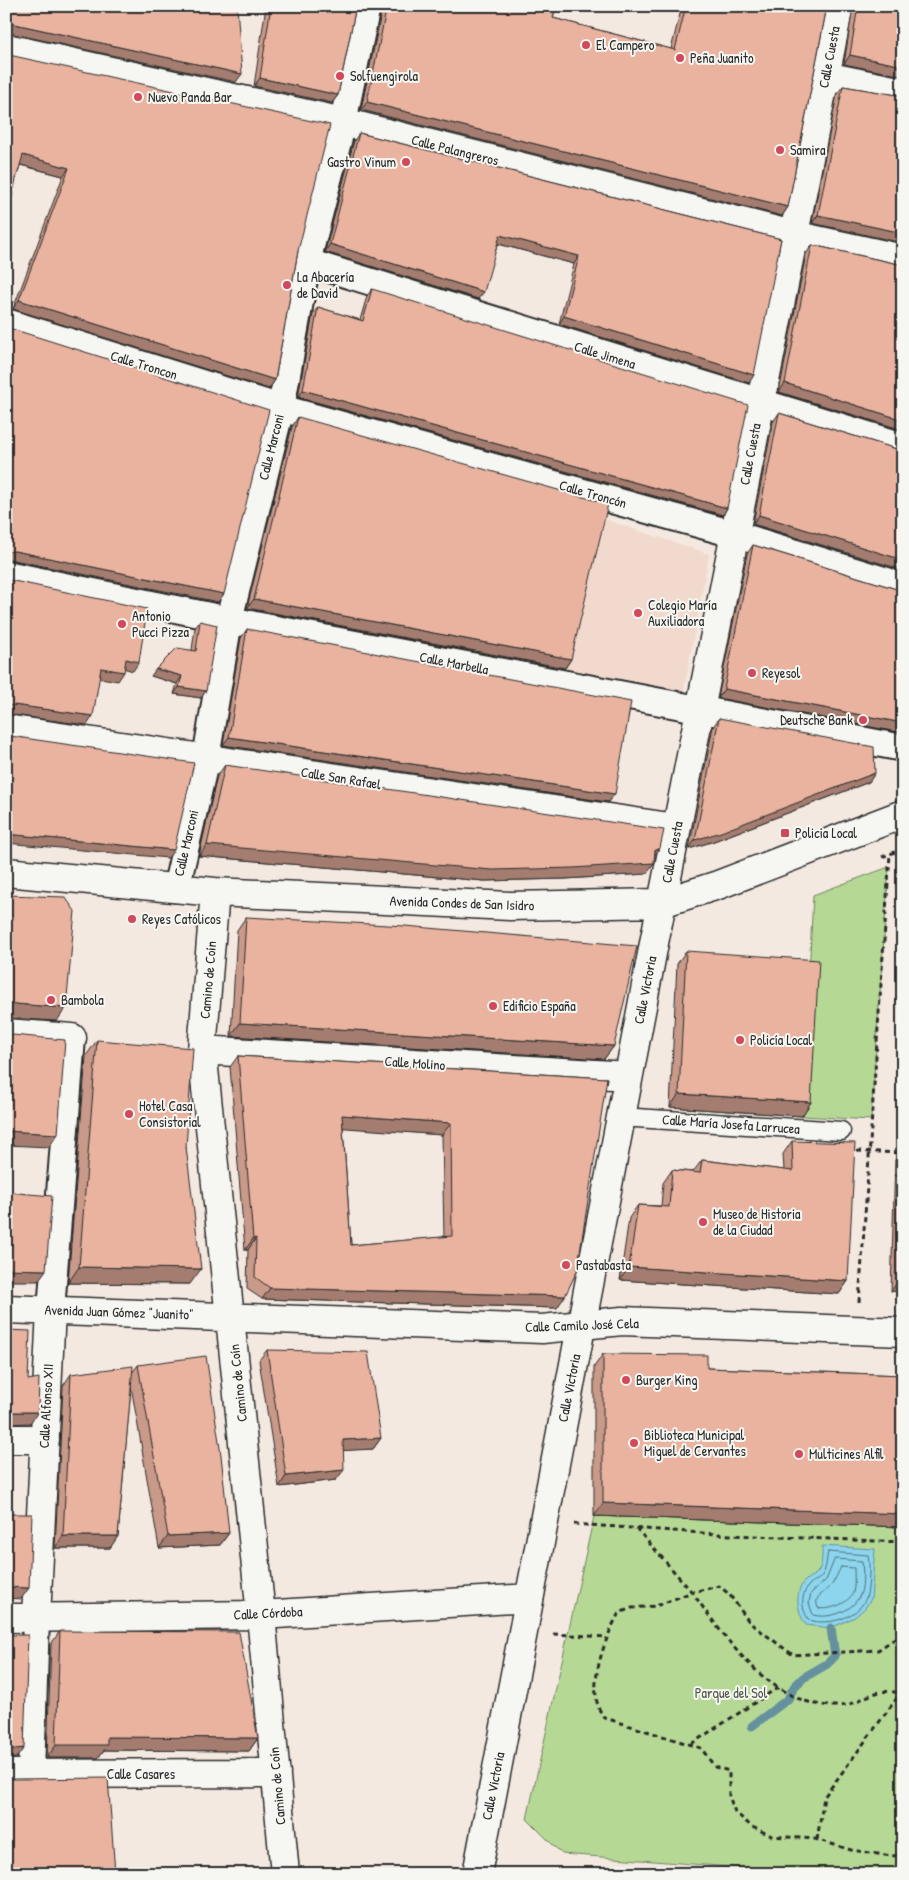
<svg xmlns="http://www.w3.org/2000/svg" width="909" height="1880" viewBox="0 0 909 1880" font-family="'Patrick Hand',sans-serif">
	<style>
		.built { fill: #f1d9cd }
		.green { fill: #b5d994; stroke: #708260 }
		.water { fill: #8cd5ed; stroke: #65919f }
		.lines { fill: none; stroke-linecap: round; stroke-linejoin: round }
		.shore { stroke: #526f79; stroke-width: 1 }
		.stream { stroke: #65919f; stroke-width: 9 }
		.service-casing { stroke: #2b2b2b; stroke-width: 21 }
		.pedestrian-casing { stroke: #2b2b2b; stroke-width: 30 }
		.minor-casing { stroke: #2b2b2b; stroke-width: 31 }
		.path { stroke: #2b2b2b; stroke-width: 3; stroke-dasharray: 5 4; stroke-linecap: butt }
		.service { stroke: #f6f6f2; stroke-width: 18 }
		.pedestrian { stroke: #f6f6f2; stroke-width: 26 }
		.minor { stroke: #f6f6f2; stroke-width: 28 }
		.wall { fill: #c99a89; stroke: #2b2b2b; fill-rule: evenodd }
		.shaded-wall { fill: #a47d6f; stroke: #2b2b2b }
		.building { fill: #eab39f; stroke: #2b2b2b; fill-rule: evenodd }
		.poi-dot { fill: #d1495b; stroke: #f6f6f2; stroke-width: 2 }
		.labels { text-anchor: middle; stroke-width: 4; stroke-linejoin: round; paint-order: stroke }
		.poi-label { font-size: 14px; fill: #2b2b2b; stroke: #f6f6f2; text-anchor: start }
		.street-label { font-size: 14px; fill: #2b2b2b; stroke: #f6f6f2 }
		.park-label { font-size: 14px; fill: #4e5645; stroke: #f6f6f2 }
	</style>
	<rect width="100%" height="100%" fill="#f4e9e1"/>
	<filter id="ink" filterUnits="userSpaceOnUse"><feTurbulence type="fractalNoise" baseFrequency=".02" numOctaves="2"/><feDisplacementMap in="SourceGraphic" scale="10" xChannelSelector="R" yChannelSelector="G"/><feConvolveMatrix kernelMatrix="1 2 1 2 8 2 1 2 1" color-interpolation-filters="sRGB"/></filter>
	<g filter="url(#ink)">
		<path class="built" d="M601,518l108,36 -26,142 -119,-24z"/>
		<path class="green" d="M889,867l-18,253 -69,-4 11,-221z
			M594,1516l309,11v347h-81l-260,-20 -35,-35z"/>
		<path class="water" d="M822,1546l53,3 -4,50 -6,9 -10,9 -24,11 -25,-3c-9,-13 -13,-34 1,-46 3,-3 8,-3 10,-6 6,-8 5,-17 5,-27z"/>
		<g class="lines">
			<path class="shore" d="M828,1552l40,3c2,8 1,35 -2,43 -8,20 -38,28 -57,22 -8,-11 -9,-25 1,-36 2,-3 7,-3 10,-6 7,-7 6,-18 8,-26z
				M835,1559l27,2c1,9 2,28 -3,36 -8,15 -30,22 -46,18l-4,-12 2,-10 15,-13z
				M841,1567l13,1c0,7 1,18 -1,25 -5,11 -25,18 -35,15 -5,-13 6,-14 13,-22 4,-6 7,-13 10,-19z"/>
			<path class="stream" d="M752,1726l36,-27 6,-12 9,-9 24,-14 8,-8 -4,-28"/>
			<g class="service-casing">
				<path id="service" d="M620,1117l221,14"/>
			</g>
			<g class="pedestrian-casing">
				<path id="pedestrian" d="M307,262l596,184
					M6,322l275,86 453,126 169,52
					M6,574l223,46 674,128
					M176,889l30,-131 23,-138 52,-212 26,-146 36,-140 24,-116
					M51,1310l21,-272
					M31,1774l5,-156"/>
			</g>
			<g class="minor-casing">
				<path id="minor" d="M6,48l337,74 450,113 110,24
					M825,76l78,16
					M6,729l670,99
					M6,872l209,20 295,14 152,-3 56,-18 185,-71
					M215,892l-13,158 59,565 24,259
					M6,1033l66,5
					M202,1050l426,26
					M6,1309l536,20 80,-8 281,11
					M6,1439h39
					M6,1618l255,-3 268,-17
					M36,1618l15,-308
					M6,1774l270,-1
					M477,1874l178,-936 184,-932"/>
			</g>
			<path class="path" d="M882,857l21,-8
				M857,1151l46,2
				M859,1302l31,-448
				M574,1524l157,11 172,7
				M636,1528l56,64 -36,14 -24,2 -13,5c-14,24 -36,82 -14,105l96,30 14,19 14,4v25l6,16 17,15 20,9 43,3 36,11 40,6 12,-1
				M903,1633l-25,17 -85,5 -43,-32 -21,-29 -10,-8 -27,6c34,47 79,115 145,114 25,0 34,-22 66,-12
				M553,1634l54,3
				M691,1744l88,-57
				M817,1840l7,-43 79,-107"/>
			<use href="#service" class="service"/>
			<use href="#pedestrian" class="pedestrian"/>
			<use href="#minor" class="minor"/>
		</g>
		<path class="wall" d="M266,6h90l-18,89 -6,8 -78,-17z
			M381,6h175l-3,12 118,31 11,-43h145l-39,201 -6,9 -421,-106 21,-101z
			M853,6h50l-59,58z
			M6,53l292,198 -23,129 -6,9 -256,-80 50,-133 -43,-11 -4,14z
			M843,86l60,10 -91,127 25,-129z
			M359,133l422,106 -32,144 -190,-59 15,-60 -76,-20 -20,55 -153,-47 29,-111z
			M812,245l91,20v165l-124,-38 27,-138z
			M372,289l355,219 -4,7 -425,-118 15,-83 5,-7 42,13 7,-24z
			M779,413l124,38 -150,73 20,-102z
			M298,417l273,242 -6,9 -318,-60 45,-181z
			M753,545l150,46v142l-185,-35 29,-144z
			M200,621l1,77 -27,-4 3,-10 -26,-8 41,-26 3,-22z
			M247,629l361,173 -385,-57 18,-107z
			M719,718l156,55 -6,9 -155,59 -25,8 24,-122z
			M225,765l430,91 -9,18 -81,5 -81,2 -285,-25 18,-80z
			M246,917l368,129 -10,13 -373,-23 6,-106z
			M686,951l125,151 -9,14 -132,-9 7,-143z
			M97,1040l89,107 4,137 -122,-1 18,-227z
			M238,1056l369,22 -50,230 -295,-9 -15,-10 1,-39h-3l-15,-183zM343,1127l99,8 2,102 -93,8z
			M792,1141l56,140 -9,13 -219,-14 9,-62 9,-13 23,1 2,-23 9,-13 21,2 9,-12 82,10 -1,-16z
			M903,1149v143l-12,-1 4,-131z
			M267,1350l114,88 -8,11 -30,1 -7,30 -57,7 -20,-127z
			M603,1354l104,14 196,7v152l-309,-11v-149z
			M138,1365l91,168 -9,12 -61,3 -28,-162 -13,150 -8,12h-55l8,-162 8,-12 61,-1z
			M60,1631l198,107 -9,13 -145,-1 -6,8h-51l4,-114z"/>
		<path class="shaded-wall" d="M8,24h7l227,50 -6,8 -227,-49h-3v-8z
			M850,55l53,11v10l-59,-12z
			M260,78l78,17 -6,8 -78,-17z
			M367,102l421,105 -6,9 -421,-106z
			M23,155l46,13 -6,8 -46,-12z
			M818,215l85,18v10l-91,-20z
			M500,235l79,21 -5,8 -79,-21z
			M330,244l154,48 -6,7 -153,-47z
			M19,300l256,80 -6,9 -256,-80z
			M564,316l190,59 -5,8 -190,-59z
			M785,383l118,37v10l-124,-38z
			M303,390l424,118 -4,7 -425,-118z
			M759,515l144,45v10l-150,-46z
			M15,551l209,43 -6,8 -209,-43 -3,1v-8z
			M254,599l317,60 -6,9 -318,-60z
			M126,659l13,3 -6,9 -13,-4z
			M101,668l23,4 -6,9 -23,-4z
			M156,669l26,7 -5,8 -26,-8z
			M179,687l27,4 -5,7 -27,-4z
			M724,689l179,34v10l-185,-35z
			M14,705l79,11 -6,9 -81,-11v-8z
			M229,737l386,57 -7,8 -385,-57z
			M875,773l-6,9 -155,59 -25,8 6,-9z
			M6,834l168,16 -6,8 -162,-15z
			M207,845l447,18 -8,11 -81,5 -81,2 -285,-25z
			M660,848l-8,11 3,-9z
			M16,1004l50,4 -9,13 -51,-3v-10l3,-2z
			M240,1023l374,23 -10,13 -373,-23z
			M679,1094l132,8 -9,14 -132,-9z
			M342,1115l109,8 -9,12 -109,-8z
			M6,1131l52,3 -9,13 -43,-2z
			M256,1238l-8,12h-3l8,-11z
			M79,1267l122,2 -11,15 -122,-1z
			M629,1267l219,14 -9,13 -219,-14z
			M6,1269l40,1 -8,11h-32z
			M900,1279h3v13l-12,-1z
			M270,1288l295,8 -8,12 -295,-9z
			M6,1412h32l-8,11 -24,1z
			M381,1438l-8,11 -37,2 7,-11z
			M344,1470l-8,10 -57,7 7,-11z
			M603,1503l300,11v13l-309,-11z
			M229,1533l-9,12 -61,3 9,-12z
			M63,1536h55l-8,12h-55z
			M6,1587l23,1 -8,11 -15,-1z
			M107,1737l151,1 -9,13 -145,-1 -6,8h-51l9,-13z
			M24,1748l-8,10 -10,2v-10z"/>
		<path class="building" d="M6,6h231l5,68 -227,-50h-7l-2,1z
			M271,6h85l-18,89 -78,-17z
			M387,6h169l-3,12 122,32 11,-44h141l-39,201 -421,-105z
			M858,6h45v60l-53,-11z
			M6,53l3,2 321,70 -32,126 -23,129 -256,-80 50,-132 -46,-13 -7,24 -10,46z
			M843,86l60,10v137l-85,-18z
			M359,133l422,106 -27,136 -190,-59 15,-60 -79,-21 -16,57 -154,-48z
			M812,245l91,20v155l-118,-37z
			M372,289l376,116 -21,103 -424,-118 15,-83 45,14z
			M9,328l260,82 -45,184 -209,-43 -9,1v-217z
			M779,413l124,38v109l-144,-45z
			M298,417l310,87 -37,155 -317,-60z
			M753,545l150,46v132l-179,-34z
			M6,579l3,1 138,29 -8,53 -13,-3 -2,13 -23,-4 -8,48 -79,-11 -8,1z
			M200,621l17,4 -11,66 -27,-4 3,-11 -26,-7 21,-21 19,3z
			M247,629l384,73 -16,92 -386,-57z
			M719,718l155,29 1,26 -154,59 -26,8z
			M6,734l4,2 184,27 -20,87 -168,-16z
			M225,765l439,65 -4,18 -5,2 -1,13 -81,5 -81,2 -285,-25z
			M6,895l59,2 10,14 -9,97 -50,-4 -7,2 -3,2z
			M246,917l159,9 232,20 -23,100 -374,-23z
			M686,951l133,9 -8,142 -132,-8z
			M6,1033l7,2 52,5 -7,94 -52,-3z
			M97,1040l96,8 -7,99 15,122 -122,-2z
			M238,1056l369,22 -30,193 -12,25 -295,-8 -15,-11 1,-39 -3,1zM342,1115l109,8 1,113 -101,9z
			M792,1141l63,2 -7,138 -219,-14 9,-62 31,2 3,-37 28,3 2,-13 91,11z
			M903,1164v115h-3z
			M6,1192l46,4 -6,74 -40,-1z
			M6,1330l24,1 -2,49 11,-2 -1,34h-32z
			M267,1350l101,2 13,86 -38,2 1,30 -58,6z
			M603,1354l104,1v13l196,7v139l-300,-11z
			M206,1356l15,99 8,78 -61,3 -30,-171z
			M133,1366l-15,170h-55l8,-162z
			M6,1514h26l-3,74 -23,-1z
			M60,1631l179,1 19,106 -151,-1v8h-51z
			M6,1635h22l-4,113 -18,2z
			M6,1777l8,2 94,-1 7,95 -23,1h-86z"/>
	</g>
	<g class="poi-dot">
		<circle cx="586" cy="45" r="5"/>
		<circle cx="680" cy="58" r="5"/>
		<circle cx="340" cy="76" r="5"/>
		<circle cx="138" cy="97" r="5"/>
		<circle cx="780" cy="150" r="5"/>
		<circle cx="406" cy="162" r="5"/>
		<circle cx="287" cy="285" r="5"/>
		<circle cx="638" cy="613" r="5"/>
		<circle cx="122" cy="624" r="5"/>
		<circle cx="752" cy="673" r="5"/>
		<circle cx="863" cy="720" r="5"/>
		<rect x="780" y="828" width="10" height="10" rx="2.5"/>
		<circle cx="132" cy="919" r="5"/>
		<circle cx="51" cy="1000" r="5"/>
		<circle cx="493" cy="1006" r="5"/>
		<circle cx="740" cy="1040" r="5"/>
		<circle cx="129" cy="1114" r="5"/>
		<circle cx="703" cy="1222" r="5"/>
		<circle cx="566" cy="1265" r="5"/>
		<circle cx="626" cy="1380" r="5"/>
		<circle cx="634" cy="1443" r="5"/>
		<circle cx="799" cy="1454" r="5"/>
	</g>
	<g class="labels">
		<g class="poi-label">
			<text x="596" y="50">El Campero</text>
			<text x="690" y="63">Peña Juanito</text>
			<text x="350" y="81">Solfuengirola</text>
			<text x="148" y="102">Nuevo Panda Bar</text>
			<text x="790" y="155">Samira</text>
			<text x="396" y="167" text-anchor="end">Gastro Vinum</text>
			<text x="297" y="282">La Abacería<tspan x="297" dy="16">de David</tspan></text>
			<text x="648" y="610">Colegio María<tspan x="648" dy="16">Auxiliadora</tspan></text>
			<text x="132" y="621">Antonio<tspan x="132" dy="16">Pucci Pizza</tspan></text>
			<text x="762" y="678">Reyesol</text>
			<text x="853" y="725" text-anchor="end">Deutsche Bank</text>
			<text x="795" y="838">Policia Local</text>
			<text x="142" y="924">Reyes Católicos</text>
			<text x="61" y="1005">Bambola</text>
			<text x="503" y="1011">Edificio España</text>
			<text x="750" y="1045">Policía Local</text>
			<text x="139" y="1111">Hotel Casa<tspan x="139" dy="16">Consistorial</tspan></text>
			<text x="713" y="1219">Museo de Historia<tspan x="713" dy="16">de la Ciudad</tspan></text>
			<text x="576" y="1270">Pastabasta</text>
			<text x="636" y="1385">Burger King</text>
			<text x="644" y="1440">Biblioteca Municipal<tspan x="644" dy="16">Miguel de Cervantes</tspan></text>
			<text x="809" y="1459">Multicines Alfil</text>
		</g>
		<g class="street-label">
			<text transform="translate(829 57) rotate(-79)" y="5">Calle Cuesta</text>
			<text transform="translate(455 150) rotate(14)" y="5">Calle Palangreros</text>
			<text transform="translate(605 355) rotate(17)" y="5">Calle Jimena</text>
			<text transform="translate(144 365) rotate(17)" y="5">Calle Troncon</text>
			<text transform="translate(271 447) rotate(-76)" y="5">Calle Marconi</text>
			<text transform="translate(750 454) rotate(-79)" y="5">Calle Cuesta</text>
			<text transform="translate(593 494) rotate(16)" y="5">Calle Troncón</text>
			<text transform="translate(454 663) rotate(11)" y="5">Calle Marbella</text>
			<text transform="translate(341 778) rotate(9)" y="5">Calle San Rafael</text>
			<text transform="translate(186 843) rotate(-77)" y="5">Calle Marconi</text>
			<text transform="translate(672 852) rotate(-79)" y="5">Calle Cuesta</text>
			<text transform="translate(462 903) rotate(2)" y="5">Avenida Condes de San Isidro</text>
			<text transform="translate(208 980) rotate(-85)" y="5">Camino de Coín</text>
			<text transform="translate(645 990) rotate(-79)" y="5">Calle Victoria</text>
			<text transform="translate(415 1063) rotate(4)" y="5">Calle Molino</text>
			<text transform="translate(731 1124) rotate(4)" y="5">Calle María Josefa Larrucea</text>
			<text transform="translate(119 1312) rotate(2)" y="5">Avenida Juan Gómez "Juanito"</text>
			<text transform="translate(582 1325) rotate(-2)" y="5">Calle Camilo José Cela</text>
			<text transform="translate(238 1383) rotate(-96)" y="5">Camino de Coín</text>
			<text transform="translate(569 1388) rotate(-79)" y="5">Calle Victoria</text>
			<text transform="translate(46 1406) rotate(-87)" y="5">Calle Alfonso XII</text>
			<text transform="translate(268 1613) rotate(-3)" y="5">Calle Córdoba</text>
			<text x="141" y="1779">Calle Casares</text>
			<text transform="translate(277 1786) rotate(-95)" y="5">Camino de Coín</text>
			<text transform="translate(493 1786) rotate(-79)" y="5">Calle Victoria</text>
		</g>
		<g class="park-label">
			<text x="731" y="1698">Parque del Sol</text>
		</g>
	</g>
	<rect width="909" height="1880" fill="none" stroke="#f6f6f2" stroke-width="25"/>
	<rect x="12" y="12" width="884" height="1855" fill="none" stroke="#2b2b2b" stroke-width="2" filter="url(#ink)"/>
</svg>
